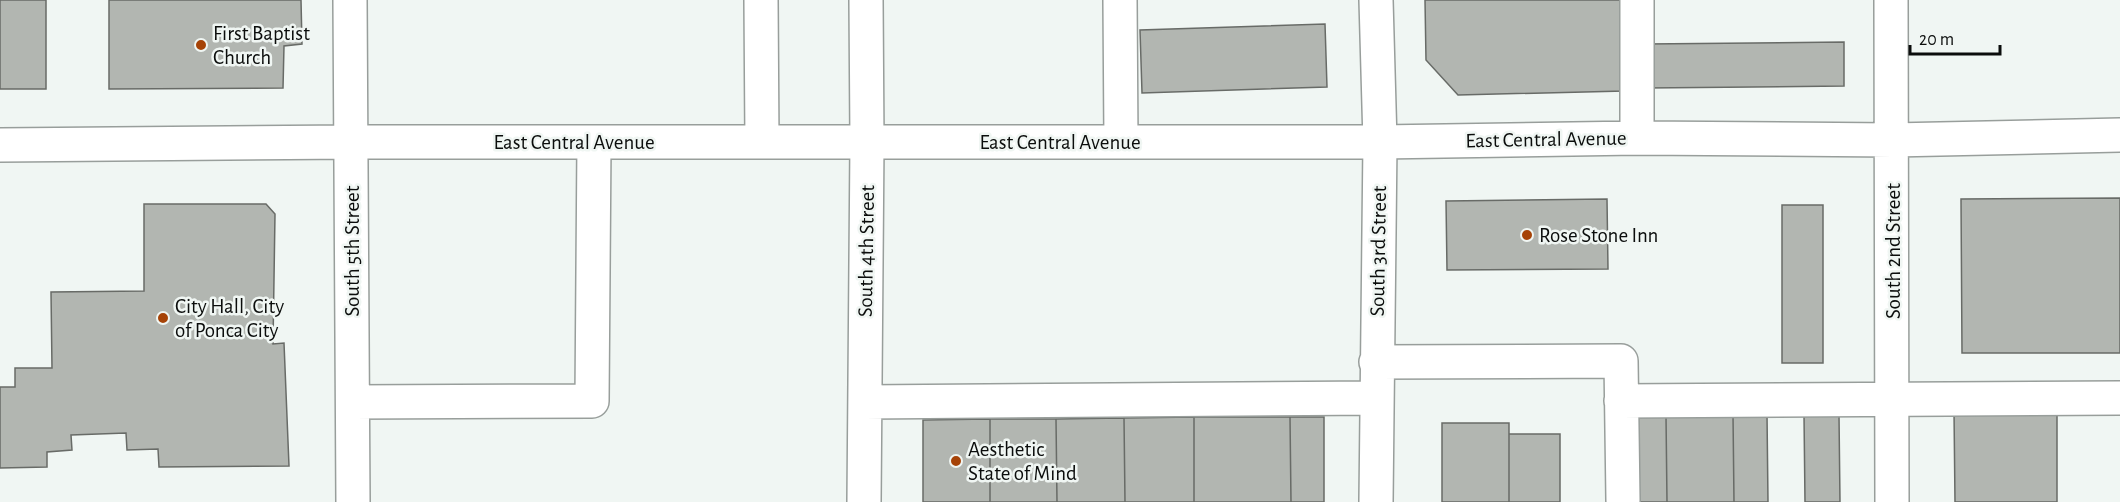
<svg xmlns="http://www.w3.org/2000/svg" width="2120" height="502" viewBox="0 0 2120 502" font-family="'Alegreya Sans',sans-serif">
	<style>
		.building { fill: #b2b6b1; stroke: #686b67; stroke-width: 1.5 }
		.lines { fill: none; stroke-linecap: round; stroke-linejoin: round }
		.minor-casing { stroke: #989e9b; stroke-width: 36 }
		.minor { stroke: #fff; stroke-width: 33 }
		.poi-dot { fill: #a64307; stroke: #f0f6f3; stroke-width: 2 }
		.labels { text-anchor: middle; stroke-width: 5; stroke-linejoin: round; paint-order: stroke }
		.poi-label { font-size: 21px; fill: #0b0d0c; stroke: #f0f6f3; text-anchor: start }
		.street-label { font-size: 21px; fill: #0b0d0c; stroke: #f0f6f3 }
	</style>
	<rect width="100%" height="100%" fill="#f0f6f3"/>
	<path class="building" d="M0,0h46v89h-46z
		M109,0h192l1,44 -18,2 -1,42 -174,1z
		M1425,0h196l3,91 -166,4 -32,-35z
		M1325,24l2,63 -185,6 -2,-63z
		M1844,42v44l-198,2v-44z
		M2120,198v155h-158l-1,-154z
		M1607,199l1,70 -161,1 -1,-69z
		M144,204h122l9,10 -2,130 11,-1 5,123 -130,1 -1,-18 -31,1 -1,-17 -55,2 1,15 -25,2v15l-47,1v-81h15v-19h37l-1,-76 93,-1z
		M1782,205h41v158h-41z
		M1954,411h103v91h-102z
		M1767,414l1,88h-34l-1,-87z
		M1733,415l1,87h-67l-1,-86z
		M1804,415h35l1,87h-35z
		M1629,416h37l1,86h-37z
		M1194,417v85h-69l-1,-84z
		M1194,417h96l1,85h-97z
		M1290,417h34v85h-33z
		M1124,418l1,84h-68l-1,-83z
		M990,419v83h-67v-82z
		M990,419h66l1,83h-67z
		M1442,423h67v79h-67z
		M1509,434h51v68h-51z"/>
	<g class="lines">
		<g class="minor-casing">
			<path id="minor" d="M350,0l3,502
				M761,0l1,142
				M1120,0l1,141
				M1376,0l4,142 -4,360
				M1637,0v138
				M1891,0l1,502
				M0,145l353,-3h1027l257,-4 256,2 227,-5
				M1376,362l245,-1 2,139
				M1621,401l499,-3
				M353,402l239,-1 2,-259
				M865,402l511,-4
				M864,502l3,-360 -1,-142"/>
		</g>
		<use href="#minor" class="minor"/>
	</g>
	<g class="poi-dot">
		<circle cx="201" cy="45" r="6"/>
		<circle cx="1527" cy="235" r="6"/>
		<circle cx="163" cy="318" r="6"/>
		<circle cx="956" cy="461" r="6"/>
	</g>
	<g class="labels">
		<g class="poi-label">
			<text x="213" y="40">First Baptist<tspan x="213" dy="24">Church</tspan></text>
			<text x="1539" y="242">Rose Stone Inn</text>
			<text x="175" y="313">City Hall, City<tspan x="175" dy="24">of Ponca City</tspan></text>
			<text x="968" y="456">Aesthetic<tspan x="968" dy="24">State of Mind</tspan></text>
		</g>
		<g class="street-label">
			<text transform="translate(1546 139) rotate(-1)" y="7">East Central Avenue</text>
			<text x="574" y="149">East Central Avenue</text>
			<text x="1060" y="149">East Central Avenue</text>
			<text transform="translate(352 251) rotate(-90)" y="7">South 5th Street</text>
			<text transform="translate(866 251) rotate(-89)" y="7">South 4th Street</text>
			<text transform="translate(1378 251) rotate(-89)" y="7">South 3rd Street</text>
			<text transform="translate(1893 251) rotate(-90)" y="7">South 2nd Street</text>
		</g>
	</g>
	<path d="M1910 45v9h90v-9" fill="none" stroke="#0b0d0c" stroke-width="3"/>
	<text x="1919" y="45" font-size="18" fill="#0b0d0c" stroke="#f0f6f3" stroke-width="4.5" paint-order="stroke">20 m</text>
</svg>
